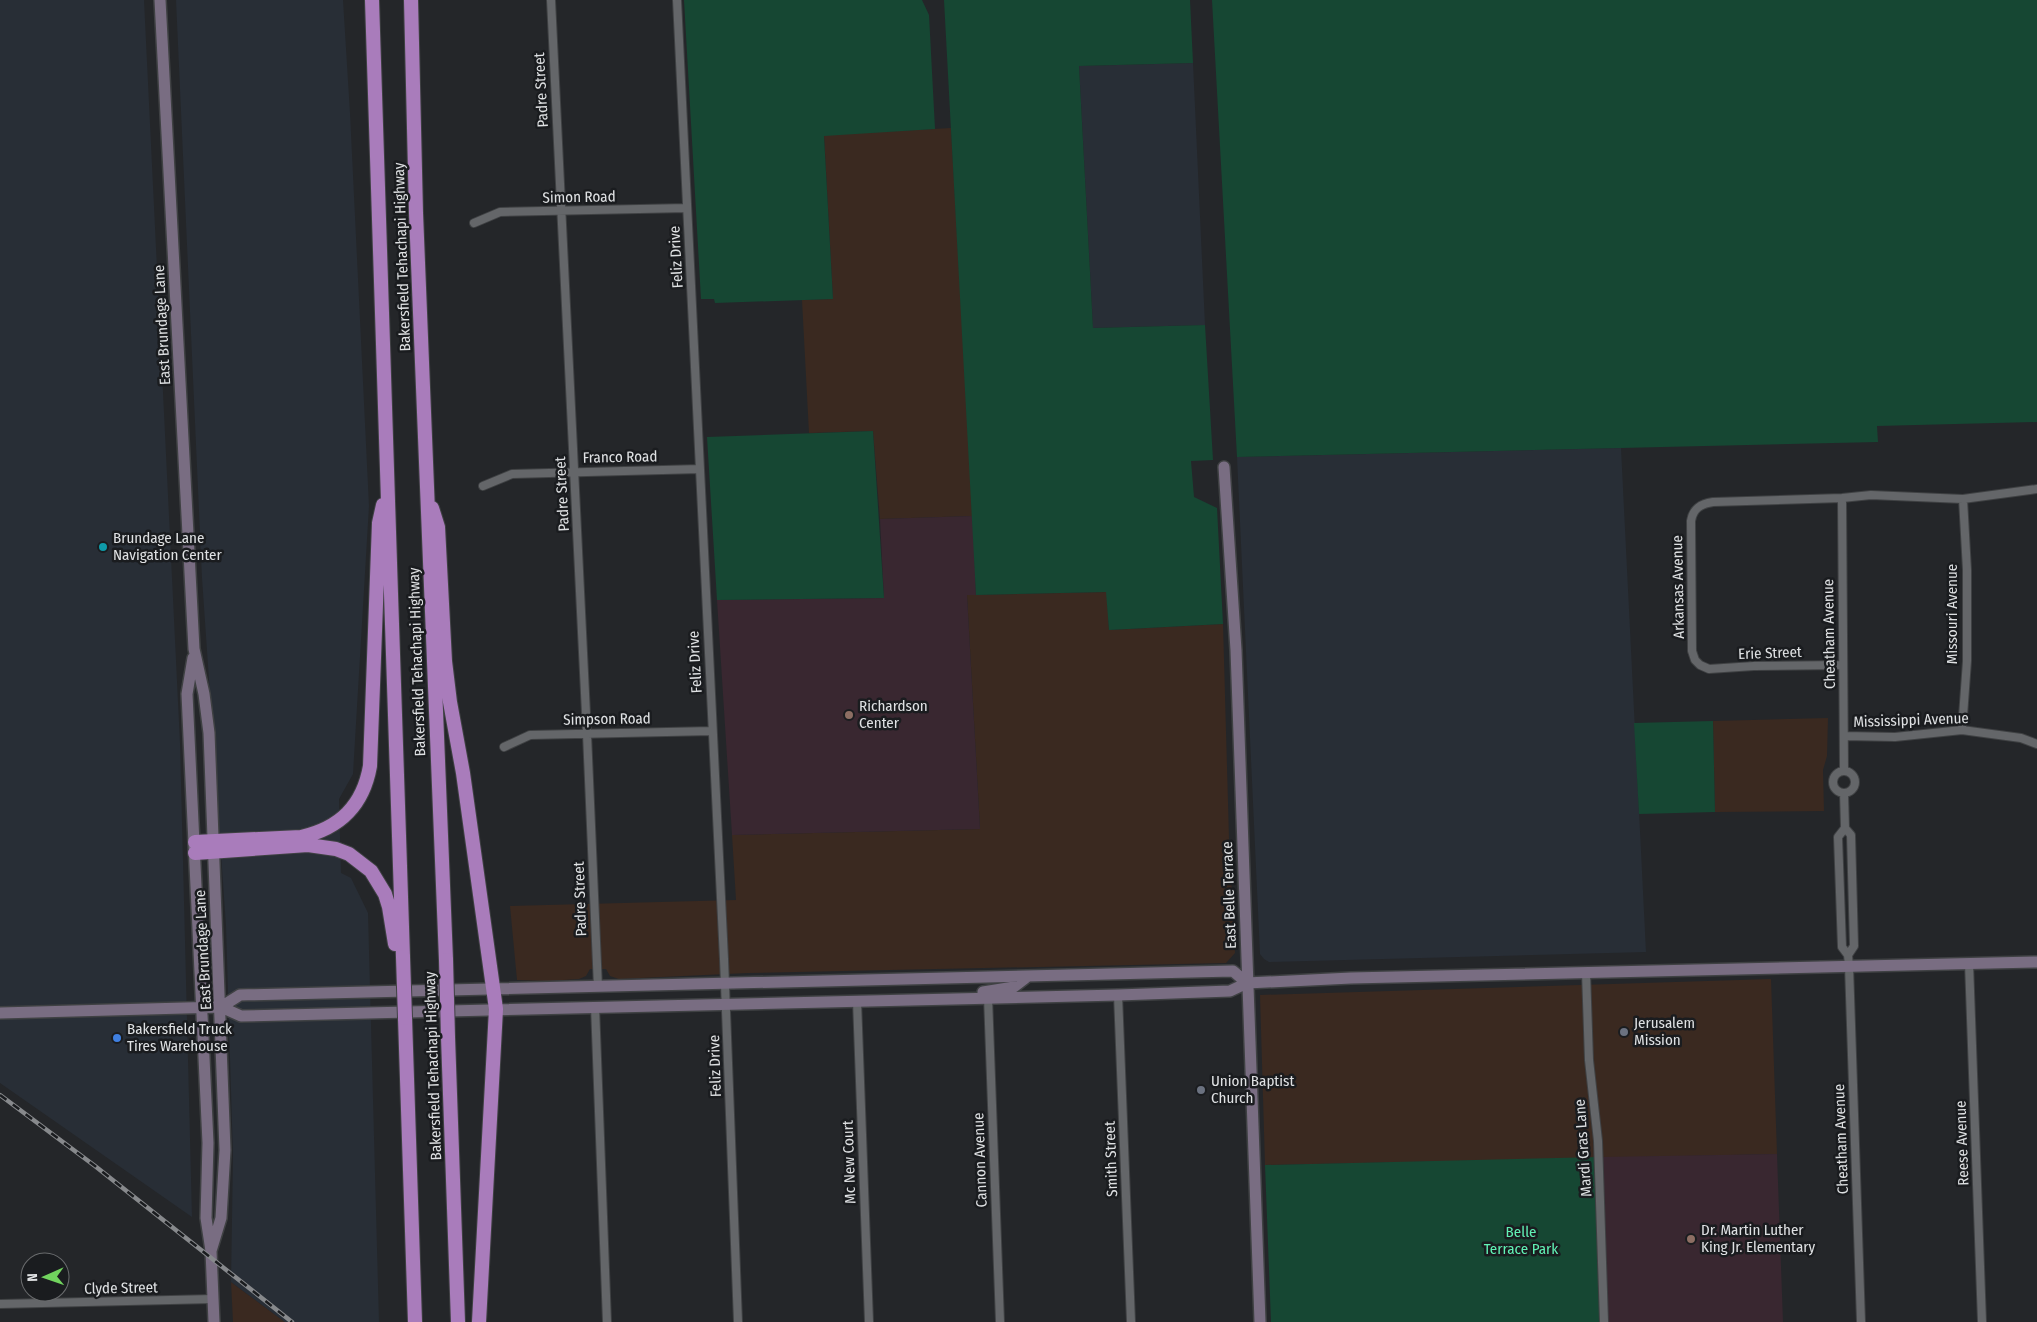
<svg xmlns="http://www.w3.org/2000/svg" width="2037" height="1322" viewBox="0 0 2037 1322" font-family="'Fira Sans Condensed',sans-serif">
	<style>
		.commercial { fill: #3a2920 }
		.built { fill: #282e36 }
		.education { fill: #392730 }
		.green { fill: #164733 }
		.lines { fill: none; stroke-linecap: round; stroke-linejoin: round }
		.street-casing { stroke: #3f4143; stroke-width: 10 }
		.secondary-casing { stroke: #3f4143; stroke-width: 14 }
		.highway-casing { stroke: #3f4143; stroke-width: 16 }
		.street { stroke: #646669; stroke-width: 8 }
		.secondary { stroke: #796d82; stroke-width: 11 }
		.highway { stroke: #a97cbb; stroke-width: 14 }
		.rail-casing { stroke: #87898c; stroke-width: 4.5 }
		.rail { stroke: #1a1c1f; stroke-width: 2.5; stroke-dasharray: 8; stroke-linecap: butt }
		.highway-bridge-casing { stroke: #3f4143; stroke-width: 16; stroke-linecap: butt }
		.highway-bridge { stroke: #a97cbb; stroke-width: 14 }
		.culture-dot { fill: #0f9aa8; stroke: #1a1c1f; stroke-width: 2 }
		.education-dot { fill: #8d6e63; stroke: #1a1c1f; stroke-width: 2 }
		.worship-dot { fill: #6b7280; stroke: #1a1c1f; stroke-width: 2 }
		.shop-dot { fill: #3f7fe0; stroke: #1a1c1f; stroke-width: 2 }
		.labels { text-anchor: middle; stroke-width: 5; stroke-linejoin: round; paint-order: stroke }
		.street-label { font-size: 15px; fill: #dfe1e3; stroke: #1a1c1f }
		.poi-label { font-size: 15px; fill: #dfe1e3; stroke: #1a1c1f; text-anchor: start }
		.park-label { font-size: 15px; fill: #61f2b5; stroke: #1a1c1f }
	</style>
	<rect width="100%" height="100%" fill="#242629"/>
	<path class="commercial" d="M951,128l22,388 -93,3 -7,-88 -64,2 -7,-133 31,-1 -9,-164z
		M1107,592l2,38 114,-6 6,214 6,115 -9,10 -478,10 -129,6 -9,-3 -4,-7h-16l-4,7 -7,3 -31,2 -31,-1 -7,-74 226,-6 -4,-65 248,-6 -13,-234z
		M1828,718l-1,38 -4,14 1,41 -109,1 -2,-91z
		M1771,979l6,175 -512,11 -5,-170z
		M231,1282l54,40h-52z"/>
	<path class="built" d="M0,0h144l36,743 12,474 -192,-134z
		M176,0h167l7,113 19,393 -16,268 -14,25 2,74 10,5 17,35 11,409h-94l-54,-40 2,-126 -7,-230 -24,-348z
		M1193,63l12,262 -112,3 -14,-262z
		M1621,448l25,504 -377,10 -5,-3 -4,-5 -23,-497z"/>
	<path class="education" d="M973,516l3,79h-9l13,234 -248,6 -15,-235 167,-2 -4,-79z
		M1777,1154l6,168h-177l-6,-165z"/>
	<path class="green" d="M684,0h238l7,15 6,114 -111,7 9,163 -118,4 -1,-4h-13z
		M944,0h246l3,63 -114,3 14,262 112,-3 8,135 -22,1 3,36 23,11 6,116 -114,6 -3,-38 -130,3z
		M1212,0h825v422l-160,4 1,16 -641,15z
		M873,431l11,167 -167,2 -10,-163z
		M1713,721l2,91 -76,2 -5,-91z
		M1600,1157l6,165h-335l-6,-157z"/>
	<g class="lines">
		<g class="street-casing">
			<path id="street" d="M551,0l36,734 11,253
				M677,0l47,959 14,363
				M474,223l26,-11 187,-4
				M483,486l29,-12 188,-5
				M1842,498l2,273
				M1843,665l-89,1 -45,3 -9,-4 -5,-5 -3,-9 -1,-130c2,-12 9,-17 22,-19l129,-4 29,-3 92,4 74,-10
				M1962,730l5,-69v-91l-4,-71
				M1844,736l51,1 67,-7 59,8 16,6
				M504,747l26,-12 182,-4
				M1833 782a11 11 0 1 1 22 0a11 11 0 1 1-22 0Z
				M1844,793l1,35 6,7 3,111 -6,9
				M1845,828l-7,9 4,110 6,8 1,11 12,356
				M1969,963l13,359
				M1586,972l3,88 9,81 6,181
				M1118,995l13,327
				M988,997l12,325
				M857,1001l12,321
				M595,1006l12,316
				M0,1304l213,-5"/>
		</g>
		<g class="secondary-casing">
			<path id="secondary" d="M160,0l34,649 10,45 5,39 16,417 -4,68 -10,33
				M1224,467l12,183 24,672
				M193,658l-6,36 21,449 -2,75 5,33 3,71
				M983,992l31,-5 13,-10
				M221,1007l19,-12 993,-24 14,12
				M0,1013l221,-6 20,9 877,-21 112,-4 17,-8 104,-5 686,-16"/>
		</g>
		<g class="highway-casing">
			<path id="highway" d="M372,0c9,319 21,638 31,957
				M411,0l5,213 30,747
				M432,508l6,19 7,134 5,41 13,71 33,236 -17,313
				M195,842l106,-5c39,-9 62,-31 69,-71l9,-243 4,-18
				M195,853l113,-8 28,4 13,5 22,17 14,23 4,13 6,37
				M405,1018l10,304
				M448,1037l10,285"/>
		</g>
		<use href="#street" class="street"/>
		<use href="#secondary" class="secondary"/>
		<use href="#highway" class="highway"/>
		<g class="rail-casing">
			<path id="rail" d="M0,1095l95,71 197,156"/>
		</g>
		<use href="#rail" class="rail"/>
		<g class="highway-bridge-casing">
			<path id="highway-bridge" d="M403,957l2,61
				M446,960l2,77"/>
		</g>
		<use href="#highway-bridge" class="highway-bridge"/>
	</g>
	<circle class="culture-dot" cx="103" cy="547" r="5"/>
	<g class="education-dot">
		<circle cx="849" cy="715" r="5"/>
		<circle cx="1691" cy="1239" r="5"/>
	</g>
	<g class="worship-dot">
		<circle cx="1624" cy="1032" r="5"/>
		<circle cx="1201" cy="1090" r="5"/>
	</g>
	<circle class="shop-dot" cx="117" cy="1038" r="5"/>
	<g class="labels">
		<g class="street-label">
			<text transform="translate(541 90) rotate(-93)" y="5">Padre Street</text>
			<text transform="translate(579 197) rotate(-1)" y="5">Simon Road</text>
			<text transform="translate(402 257) rotate(-92)" y="5">Bakersfield Tehachapi Highway</text>
			<text transform="translate(676 257) rotate(-93)" y="5">Feliz Drive</text>
			<text transform="translate(162 325) rotate(-93)" y="5">East Brundage Lane</text>
			<text transform="translate(620 457) rotate(-1)" y="5">Franco Road</text>
			<text transform="translate(562 494) rotate(-93)" y="5">Padre Street</text>
			<text transform="translate(1678 587) rotate(-91)" y="5">Arkansas Avenue</text>
			<text transform="translate(1952 614) rotate(-90)" y="5">Missouri Avenue</text>
			<text transform="translate(1829 634) rotate(-91)" y="5">Cheatham Avenue</text>
			<text transform="translate(1770 653) rotate(-2)" y="5">Erie Street</text>
			<text transform="translate(417 662) rotate(-92)" y="5">Bakersfield Tehachapi Highway</text>
			<text transform="translate(695 662) rotate(-93)" y="5">Feliz Drive</text>
			<text transform="translate(607 719) rotate(-1)" y="5">Simpson Road</text>
			<text transform="translate(1911 720) rotate(-2)" y="5">Mississippi Avenue</text>
			<text transform="translate(1229 895) rotate(-92)" y="5">East Belle Terrace</text>
			<text transform="translate(580 899) rotate(-92)" y="5">Padre Street</text>
			<text transform="translate(203 950) rotate(-93)" y="5">East Brundage Lane</text>
			<text transform="translate(433 1066) rotate(-92)" y="5">Bakersfield Tehachapi Highway</text>
			<text transform="translate(715 1066) rotate(-92)" y="5">Feliz Drive</text>
			<text transform="translate(1841 1139) rotate(-92)" y="5">Cheatham Avenue</text>
			<text transform="translate(1962 1143) rotate(-92)" y="5">Reese Avenue</text>
			<text transform="translate(1583 1148) rotate(-94)" y="5">Mardi Gras Lane</text>
			<text transform="translate(1111 1159) rotate(-92)" y="5">Smith Street</text>
			<text transform="translate(980 1160) rotate(-92)" y="5">Cannon Avenue</text>
			<text transform="translate(849 1162) rotate(-92)" y="5">Mc New Court</text>
			<text transform="translate(121 1288) rotate(-1)" y="5">Clyde Street</text>
		</g>
		<g class="poi-label">
			<text x="113" y="543">Brundage Lane<tspan x="113" dy="17">Navigation Center</tspan></text>
			<text x="859" y="711">Richardson<tspan x="859" dy="17">Center</tspan></text>
			<text x="1634" y="1028">Jerusalem<tspan x="1634" dy="17">Mission</tspan></text>
			<text x="127" y="1034">Bakersfield Truck<tspan x="127" dy="17">Tires Warehouse</tspan></text>
			<text x="1211" y="1086">Union Baptist<tspan x="1211" dy="17">Church</tspan></text>
			<text x="1701" y="1235">Dr. Martin Luther<tspan x="1701" dy="17">King Jr. Elementary</tspan></text>
		</g>
		<g class="park-label">
			<text x="1521" y="1237">Belle<tspan x="1521" dy="17">Terrace Park</tspan></text>
		</g>
	</g>
	<g transform="translate(45 1277) rotate(268)"><circle r="24" fill="#1a1c1f" stroke="#696b6d"/>
	<path d="M0-4L9 19L0 12L-9 19Z" fill="#71d35e"/>
	<text y="-8" font-size="14" font-weight="bold" text-anchor="middle" fill="#dfe1e3">N</text>
	</g>
</svg>
